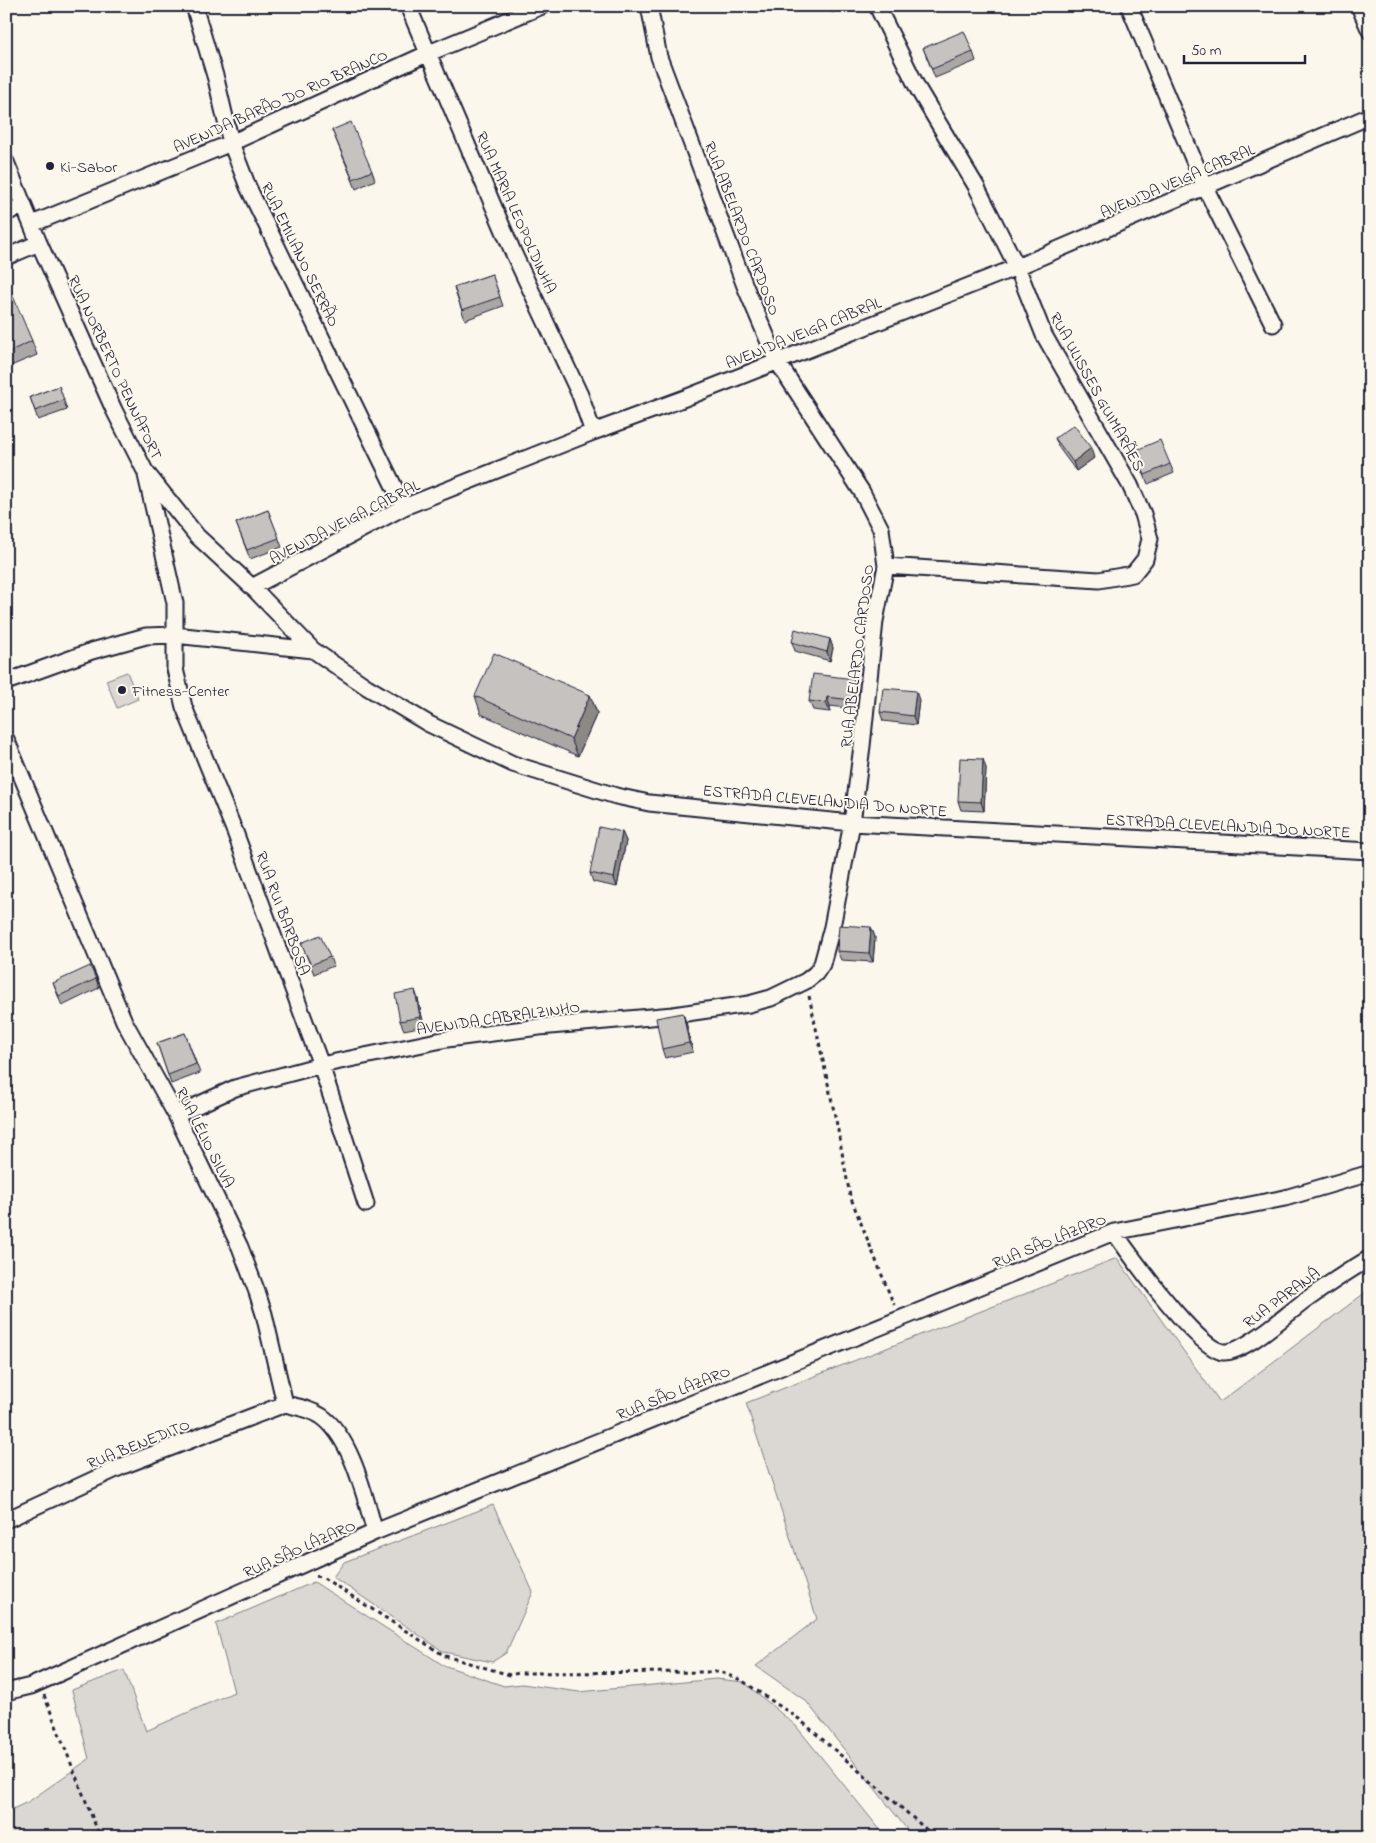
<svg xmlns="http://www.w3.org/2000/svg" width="1376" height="1843" viewBox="0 0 1376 1843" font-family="'Indie Flower',sans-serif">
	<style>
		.green { fill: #dbd8d3; stroke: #7e7d87 }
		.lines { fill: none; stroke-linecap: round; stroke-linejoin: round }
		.minor-casing { stroke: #22223b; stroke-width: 19 }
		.path { stroke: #22223b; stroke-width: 3; stroke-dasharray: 4 4; stroke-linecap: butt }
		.minor { stroke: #fbf7ec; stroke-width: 15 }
		.wall { fill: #aaa7a5; stroke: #22223b }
		.shaded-wall { fill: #8b8886; stroke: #22223b }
		.building { fill: #c6c2c0; stroke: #22223b }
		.poi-dot { fill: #22223b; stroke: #fbf7ec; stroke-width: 2 }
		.labels { text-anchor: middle; stroke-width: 4; stroke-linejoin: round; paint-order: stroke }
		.street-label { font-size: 16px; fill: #22223b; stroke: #fbf7ec }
		.poi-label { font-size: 16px; fill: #22223b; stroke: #fbf7ec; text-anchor: start }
	</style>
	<rect width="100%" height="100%" fill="#fbf7ec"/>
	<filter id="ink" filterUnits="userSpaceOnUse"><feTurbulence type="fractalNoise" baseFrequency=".02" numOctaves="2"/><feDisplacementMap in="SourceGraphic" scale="10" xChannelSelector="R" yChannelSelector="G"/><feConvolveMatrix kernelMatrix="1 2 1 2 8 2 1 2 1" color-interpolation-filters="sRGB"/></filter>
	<g filter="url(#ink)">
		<path class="green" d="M127,672l11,27 -21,9 -11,-28z
			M1117,1258l103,144 150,-113v548h-457l-107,-136 -50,-35 61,-47 -71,-216z
			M493,1505l40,87 -27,61 -14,9 -48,-10 -111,-75 11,-15z
			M314,1582l129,83 61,21 18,-2 57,8 137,-13 28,3 52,44 90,111h-880v-25l22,-10 61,-43 -17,-69 52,-20 22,61 88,-39 -18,-68z"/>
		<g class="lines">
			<g class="minor-casing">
				<path id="minor" d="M194,6l22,73 15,64 17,44 156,320
					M408,6l105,246 67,143 13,37
					M877,6l41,83 58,97 41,81 27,68 86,150 13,29 7,25 -5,20 -12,15 -34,6 -213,-14
					M1129,6l76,181 68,137
					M1359,6l11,25
					M6,162l33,81 75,167 31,61 52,65 55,51 61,63 54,37 62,37 84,40 103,32 33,7 203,20 518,28
					M6,213l18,-8
					M32,224l199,-81 198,-90 113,-47
					M6,257l33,-14
					M146,475l29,128v66l9,38 51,125 86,233 45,139
					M252,587l152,-80 189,-75 92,-34 332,-131 353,-151
					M6,682l86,-31 54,-15 29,-1 138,15
					M6,739l118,282 52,94 64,132 17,45 7,22 21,90
					M176,1115l59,-27 86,-23 126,-26 92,-12 134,-12 76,-11 22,-6 35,-17 10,-8 6,-9 10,-37 20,-104 10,-77 13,-125 11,-55 -5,-37 -19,-37 -85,-131 -32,-75 -86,-229 -10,-51
					M1114,1232c17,24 83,117 109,120 21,2 66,-40 83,-52 21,-15 42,-29 64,-42
					M285,1404c13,3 25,5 36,12 31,21 44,82 54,116
					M6,1520l119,-55 160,-61
					M6,1692l25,-6 344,-154 739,-300 171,-34 85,-25"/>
			</g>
			<path class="path" d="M809,996l28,129 13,71 44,109
				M316,1576l6,1 123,79 65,19 9,-2 201,-1 21,8 58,39 136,118
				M44,1695l56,142"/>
			<use href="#minor" class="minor"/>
		</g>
		<path class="wall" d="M829,6h18l-15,7z
			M923,48l50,4 3,9 -41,17z
			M332,130l40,41 3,9 -19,9z
			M492,274l11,32 -38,14 -11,-33z
			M6,290l26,51 5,14 -31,13z
			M59,386l8,24 -29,10 -8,-23z
			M1055,438l39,20 -18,13 -17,-23z
			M1134,451l36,13 4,9 -26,11z
			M268,510l14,37 -32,12 -14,-36z
			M830,639l3,9 -3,13 -35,-10 -3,-9z
			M854,679l3,9 -2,21 -25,-3v6l-17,-2 -4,-9z
			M590,695l7,18 -19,43 -97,-42 -6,-18z
			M919,700l-3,25 -33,-4 -3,-9z
			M986,768l-2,43 -23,-1 -3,-9z
			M622,832l4,9 -9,46 -24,-5 -3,-9z
			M871,927l4,10 -2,25 -32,-2 -4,-9z
			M301,943l29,14 3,9 -19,8z
			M96,979l3,9 -37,18 -9,-23z
			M418,999l6,27 -20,4 -4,-9z
			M686,1022l7,30 -28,6 -3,-9z
			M185,1033l15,40 -29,11 -14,-41z"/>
		<path class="shaded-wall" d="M1091,448l3,10 -18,13 -3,-9z
			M830,639l3,9 -3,13 -3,-9z
			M854,679l3,9 -2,21 -4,-9z
			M916,691l3,9 -3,25 -3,-9z
			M590,695l7,18 -19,43 -7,-17z
			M827,697l3,9v6l-4,-9z
			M983,759l3,9 -2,43 -3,-9z
			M622,832l4,9 -9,46 -3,-9z
			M871,927l4,10 -2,25 -4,-9z
			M415,990l3,9 6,27 -4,-9z
			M683,1013l3,9 7,30 -4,-9z"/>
		<path class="building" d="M964,31l9,21 -41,17 -9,-21z
			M351,122l21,49 -19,8 -21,-49z
			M492,274l8,23 -38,13 -8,-23z
			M10,289l22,52 -26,12v-63z
			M59,386l5,14 -29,11 -5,-14z
			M1074,425l17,23 -18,14 -18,-24z
			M1160,440l10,24 -25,11 -11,-24z
			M268,510l11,28 -32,12 -11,-27z
			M795,629l35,10 -3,13 -35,-10z
			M494,653l96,42 -19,44 -96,-43z
			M813,674l41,5 -3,21 -24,-3 -1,6 -17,-2z
			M883,688l33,3 -3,25 -33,-4z
			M960,758l23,1 -2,43 -23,-1z
			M599,827l23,5 -8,46 -24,-5z
			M839,925l32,2 -2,26 -32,-2z
			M320,935l10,22 -19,8 -10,-22z
			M90,966l6,13 -37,17 -6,-13z
			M415,990l5,27 -20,4 -5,-27z
			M683,1013l6,30 -27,6 -6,-31z
			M185,1033l11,31 -28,11 -11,-32z"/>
	</g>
	<g class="poi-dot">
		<circle cx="50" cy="166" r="5"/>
		<circle cx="122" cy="690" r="5"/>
	</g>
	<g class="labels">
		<g class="street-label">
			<text transform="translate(280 100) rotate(-24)" y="6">AVENIDA BARÃO DO RIO BRANCO</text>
			<text transform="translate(1177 180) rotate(-23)" y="6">AVENIDA VEIGA CABRAL</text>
			<text transform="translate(517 212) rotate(66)" y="6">RUA MARIA LEOPOLDINHA</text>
			<text transform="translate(743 228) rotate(69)" y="6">RUA ABELARDO CARDOSO</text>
			<text transform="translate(301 254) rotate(64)" y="6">RUA EMILIANO SERRÃO</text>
			<text transform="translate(803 332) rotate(-22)" y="6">AVENIDA VEIGA CABRAL</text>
			<text transform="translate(116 367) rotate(65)" y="6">RUA NORBERTO PENNAFORT</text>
			<text transform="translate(1098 391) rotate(61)" y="6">RUA ULISSES GUIMARÃES</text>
			<text transform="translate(344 521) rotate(-27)" y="6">AVENIDA VEIGA CABRAL</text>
			<text transform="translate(856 656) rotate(-83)" y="6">RUA ABELARDO CARDOSO</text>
			<text transform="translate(825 800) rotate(5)" y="6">ESTRADA CLEVELANDIA DO NORTE</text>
			<text transform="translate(1228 825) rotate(3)" y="6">ESTRADA CLEVELANDIA DO NORTE</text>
			<text transform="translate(284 913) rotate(70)" y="6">RUA RUI BARBOSA</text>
			<text transform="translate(498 1017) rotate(-8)" y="6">AVENIDA CABRALZINHO</text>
			<text transform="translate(206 1137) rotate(63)" y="6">RUA LÉLIO SILVA</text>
			<text transform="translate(1049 1240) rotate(-22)" y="6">RUA SÃO LÁZARO</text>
			<text transform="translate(1281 1297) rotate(-36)" y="6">RUA PARANÁ</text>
			<text transform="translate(673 1392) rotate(-22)" y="6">RUA SÃO LÁZARO</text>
			<text transform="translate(138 1443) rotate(-22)" y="6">RUA BENEDITO</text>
			<text transform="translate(299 1548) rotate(-24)" y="6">RUA SÃO LÁZARO</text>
		</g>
		<g class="poi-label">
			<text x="60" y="172">Ki-Sabor</text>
			<text x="132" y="696">Fitness-Center</text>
		</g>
	</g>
	<rect width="1376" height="1843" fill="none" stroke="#fbf7ec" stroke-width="25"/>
	<rect x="12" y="12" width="1351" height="1818" fill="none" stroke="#22223b" stroke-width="2" filter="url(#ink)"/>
	<path d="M1184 55v8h121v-8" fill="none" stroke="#22223b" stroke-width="2.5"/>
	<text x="1191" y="55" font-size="15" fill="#22223b" stroke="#fbf7ec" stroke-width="4" paint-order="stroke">50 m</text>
</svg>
